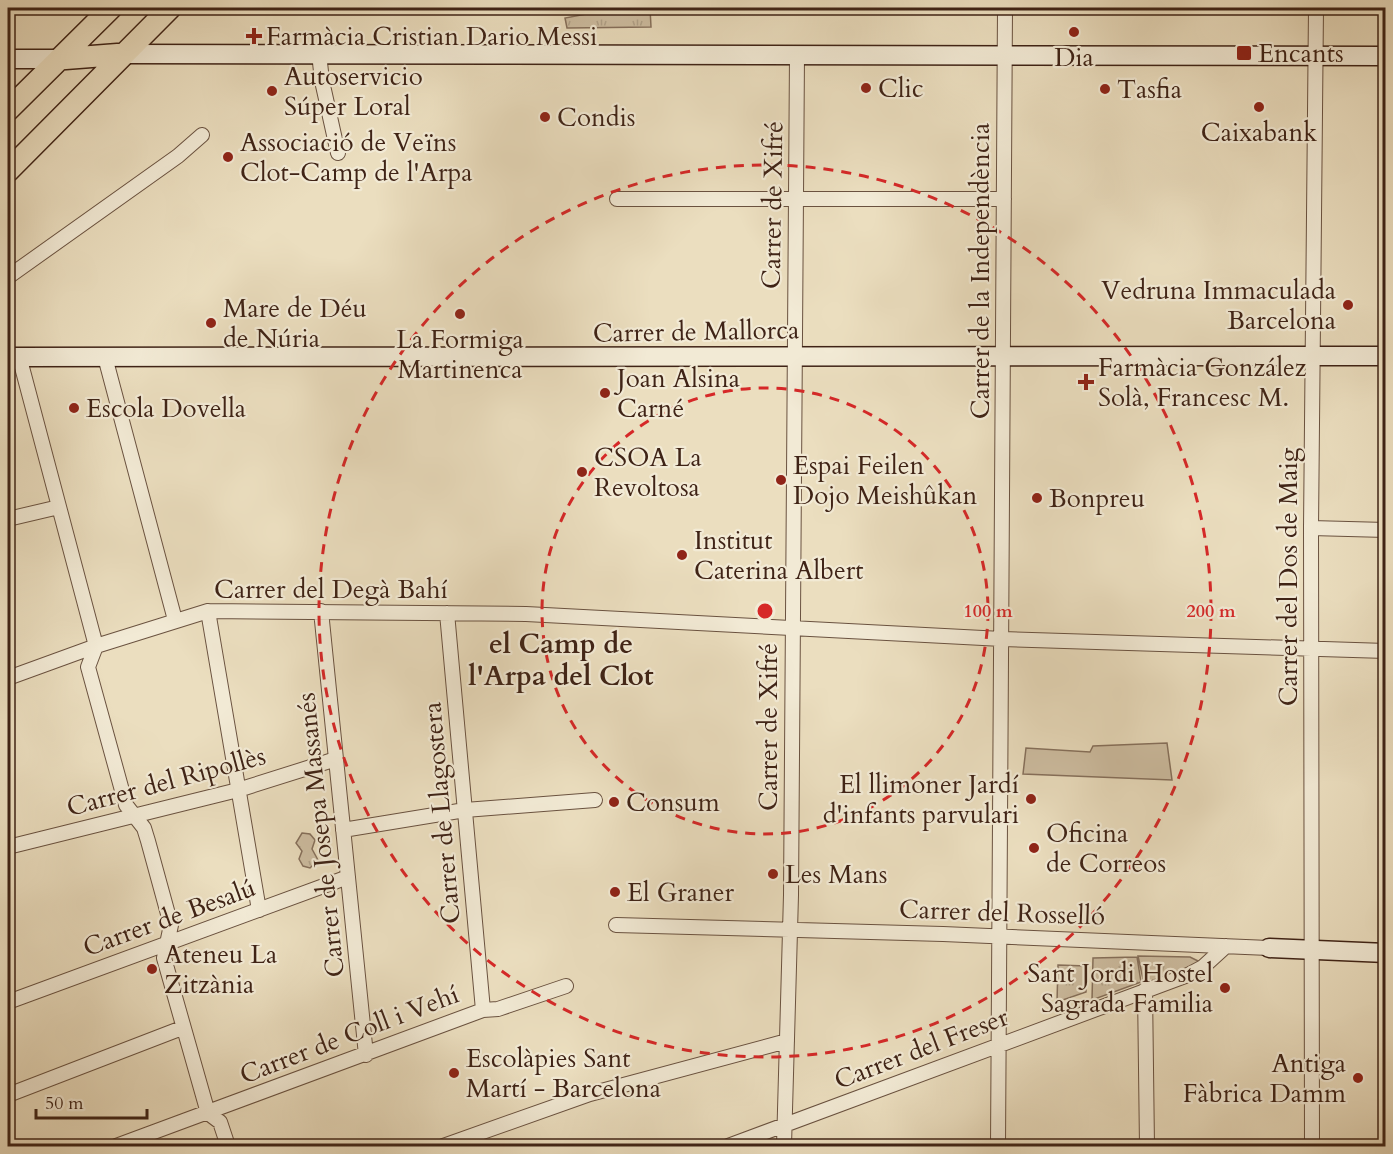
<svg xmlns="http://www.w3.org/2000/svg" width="1393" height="1154" viewBox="0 0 1393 1154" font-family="Cardo,serif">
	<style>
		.grass { fill: #cebea2; stroke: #86705c; stroke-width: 1.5 }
		.park { fill: url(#park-tufts); stroke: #86705c; stroke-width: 1.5 }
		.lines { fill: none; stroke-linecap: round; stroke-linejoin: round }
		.street-casing { stroke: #6a5240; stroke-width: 16 }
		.secondary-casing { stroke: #3f2316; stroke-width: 21 }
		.primary-casing { stroke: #3f2316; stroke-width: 24 }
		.street { stroke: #f2ead5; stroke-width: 14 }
		.secondary { stroke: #f2ead5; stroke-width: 18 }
		.primary { stroke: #ebdebf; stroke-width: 21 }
		.ring { fill: none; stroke: #d62828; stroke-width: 3; stroke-dasharray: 10 8 }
		.poi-dot { fill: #8f2418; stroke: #f2ead5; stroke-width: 2 }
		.labels { text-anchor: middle; stroke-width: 4.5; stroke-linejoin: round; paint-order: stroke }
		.poi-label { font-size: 26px; fill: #3f2316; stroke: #f2ead5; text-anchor: start }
		.street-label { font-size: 26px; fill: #3f2316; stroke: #f2ead5 }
		.quarter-label { font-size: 28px; font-weight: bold; fill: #3f2316; stroke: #f2ead5 }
		.centre { fill: #d62828; stroke: #f2ead5; stroke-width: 3 }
		.ring-label { font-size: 18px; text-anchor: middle; font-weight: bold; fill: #d62828; stroke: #f2ead5; stroke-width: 4.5; stroke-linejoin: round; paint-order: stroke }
	</style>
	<defs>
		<pattern id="park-tufts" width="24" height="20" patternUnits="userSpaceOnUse" patternTransform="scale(1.5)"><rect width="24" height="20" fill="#cebea2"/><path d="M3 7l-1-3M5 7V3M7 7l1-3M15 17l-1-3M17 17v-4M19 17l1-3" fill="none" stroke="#b2a38b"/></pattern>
	</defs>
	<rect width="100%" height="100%" fill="#ebdebf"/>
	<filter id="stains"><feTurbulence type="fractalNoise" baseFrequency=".00333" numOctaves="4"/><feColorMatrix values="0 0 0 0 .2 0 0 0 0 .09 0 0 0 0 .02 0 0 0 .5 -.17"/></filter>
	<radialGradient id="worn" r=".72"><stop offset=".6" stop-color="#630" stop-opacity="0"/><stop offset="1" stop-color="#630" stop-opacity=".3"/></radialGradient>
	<path class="grass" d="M1167,743l5,37 -149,-6 3,-26 64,4 3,-6z"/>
	<path class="park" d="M618,8h32l1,19 -84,1 -2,-10z
		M302,833l8,1 5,6 -3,9 6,11 -8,8 -7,-2 -4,-7 3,-8 -6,-8z
		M1138,956l52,1 8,4 -1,3 -53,20z
		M1137,957l4,25 -49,18 1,-42z
		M1058,965l28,1v26l-29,10z"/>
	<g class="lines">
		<g class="street-casing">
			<path id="street" d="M319,53l3,28 16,72
				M617,199h387
				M8,277l170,-121 24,-21
				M19,356l77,290 -8,21 38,138 18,23 4,13 23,84 -7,33 44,155
				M105,357l70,263
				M8,519l51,-12
				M1311,528l75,2
				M208,611l51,299
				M321,611l45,444
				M447,613l36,397
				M8,678l88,-32 112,-35 318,3 476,25 384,12
				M343,830l122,-20 130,-10
				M8,847l230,-57 98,-31
				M616,925l327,9 326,14
				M1145,990l2,156
				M8,1002l340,-125
				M8,1095l174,-67
				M208,1113l12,9 8,24
				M116,1146l367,-136 15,-1 68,-23
				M443,1146l147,-52 197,-53
				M728,1146l460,-171 15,-8 23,-21
				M784,1146l7,-251 6,-840
				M998,1146l7,-1138
				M1312,1146l-1,-618 5,-520"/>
		</g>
		<g class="secondary-casing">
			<path id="secondary" d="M124,54l1262,2
				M8,59h51
				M8,357l1378,-1
				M1269,948l117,5"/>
		</g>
		<g class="primary-casing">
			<path id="primary" d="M59,59l65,-5
				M8,110l103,-102
				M8,171l162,-163"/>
		</g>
		<use href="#street" class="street"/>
		<use href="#secondary" class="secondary"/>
		<use href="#primary" class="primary"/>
	</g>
	<g class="ring">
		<circle cx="765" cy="611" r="223"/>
		<circle cx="765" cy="611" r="446"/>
	</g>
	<g class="poi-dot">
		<circle cx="1074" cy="32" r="6"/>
		<path d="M251 27h6v6h6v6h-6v6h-6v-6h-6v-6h6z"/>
		<rect x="1236" y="45" width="16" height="16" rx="3"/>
		<circle cx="866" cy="88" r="6"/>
		<circle cx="1105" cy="89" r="6"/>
		<circle cx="272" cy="91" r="6"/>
		<circle cx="1259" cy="107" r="6"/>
		<circle cx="545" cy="117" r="6"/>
		<circle cx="228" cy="157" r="6"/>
		<circle cx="1348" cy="305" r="6"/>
		<circle cx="460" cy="314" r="6"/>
		<circle cx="211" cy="323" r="6"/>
		<path d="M1083 373h6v6h6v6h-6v6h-6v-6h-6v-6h6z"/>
		<circle cx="605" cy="393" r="6"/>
		<circle cx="74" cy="408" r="6"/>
		<circle cx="582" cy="472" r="6"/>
		<circle cx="781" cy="480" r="6"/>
		<circle cx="1037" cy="498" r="6"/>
		<circle cx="682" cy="555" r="6"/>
		<circle cx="1031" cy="799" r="6"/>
		<circle cx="614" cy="802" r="6"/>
		<circle cx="1034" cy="848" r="6"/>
		<circle cx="773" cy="874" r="6"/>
		<circle cx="615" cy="892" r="6"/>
		<circle cx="152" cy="969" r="6"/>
		<circle cx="1225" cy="988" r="6"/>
		<circle cx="454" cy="1073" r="6"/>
		<circle cx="1358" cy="1078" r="6"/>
	</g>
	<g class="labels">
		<g class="poi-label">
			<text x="266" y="45">Farmàcia Cristian Dario Messi</text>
			<text x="1258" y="62">Encants</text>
			<text x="1074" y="66" text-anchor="middle">Dia</text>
			<text x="284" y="85">Autoservicio<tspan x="284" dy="30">Súper Loral</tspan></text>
			<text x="878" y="97">Clic</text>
			<text x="1117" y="98">Tasfia</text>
			<text x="557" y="126">Condis</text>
			<text x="1259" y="141" text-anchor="middle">Caixabank</text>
			<text x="240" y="151">Associació de Veïns<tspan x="240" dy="30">Clot-Camp de l'Arpa</tspan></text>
			<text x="1336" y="299" text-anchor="end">Vedruna Immaculada<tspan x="1336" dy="30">Barcelona</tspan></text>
			<text x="223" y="317">Mare de Déu<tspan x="223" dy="30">de Núria</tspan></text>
			<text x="460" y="348" text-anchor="middle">La Formiga<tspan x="460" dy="30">Martinenca</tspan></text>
			<text x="1098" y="376">Farmàcia González<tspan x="1098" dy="30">Solà, Francesc M.</tspan></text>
			<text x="617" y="387">Joan Alsina<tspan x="617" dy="30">Carné</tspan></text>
			<text x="86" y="417">Escola Dovella</text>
			<text x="594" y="466">CSOA La<tspan x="594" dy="30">Revoltosa</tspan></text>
			<text x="793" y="474">Espai Feilen<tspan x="793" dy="30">Dojo Meishûkan</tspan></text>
			<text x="1049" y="507">Bonpreu</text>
			<text x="694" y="549">Institut<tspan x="694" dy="30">Caterina Albert</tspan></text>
			<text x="1019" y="793" text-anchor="end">El llimoner Jardí<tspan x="1019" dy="30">d'infants parvulari</tspan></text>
			<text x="626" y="811">Consum</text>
			<text x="1046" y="842">Oficina<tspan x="1046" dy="30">de Correos</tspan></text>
			<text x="785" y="883">Les Mans</text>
			<text x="627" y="901">El Graner</text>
			<text x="164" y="963">Ateneu La<tspan x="164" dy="30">Zitzània</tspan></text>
			<text x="1213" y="982" text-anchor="end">Sant Jordi Hostel<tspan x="1213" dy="30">Sagrada Familia</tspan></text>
			<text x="466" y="1067">Escolàpies Sant<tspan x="466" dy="30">Martí - Barcelona</tspan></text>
			<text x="1346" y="1072" text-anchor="end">Antiga<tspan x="1346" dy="30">Fàbrica Damm</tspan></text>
		</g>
		<g class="street-label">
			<text transform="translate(772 205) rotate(-89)" y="9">Carrer de Xifré</text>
			<text transform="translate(980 271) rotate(-90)" y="9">Carrer de la Independència</text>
			<text transform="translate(696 331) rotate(-1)" y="9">Carrer de Mallorca</text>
			<text transform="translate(1288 577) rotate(-90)" y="9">Carrer del Dos de Maig</text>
			<text x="331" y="598">Carrer del Degà Bahí</text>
			<text transform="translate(768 727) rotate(-90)" y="9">Carrer de Xifré</text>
			<text transform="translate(166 781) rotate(-15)" y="9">Carrer del Ripollès</text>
			<text transform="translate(441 813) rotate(-95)" y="9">Carrer de Llagostera</text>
			<text transform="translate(320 835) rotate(-96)" y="9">Carrer de Josepa Massanés</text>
			<text transform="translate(1002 912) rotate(2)" y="9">Carrer del Rosselló</text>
			<text transform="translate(169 917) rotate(-20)" y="9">Carrer de Besalú</text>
			<text transform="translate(349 1034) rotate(-21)" y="9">Carrer de Coll i Vehí</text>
			<text transform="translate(921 1048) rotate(-21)" y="9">Carrer del Freser</text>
		</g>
		<g class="quarter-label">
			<text x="561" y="653">el Camp de<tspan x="561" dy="32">l'Arpa del Clot</tspan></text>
		</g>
	</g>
	<circle cx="765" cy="611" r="9" class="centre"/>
	<g class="ring-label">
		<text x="988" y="617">100 m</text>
		<text x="1211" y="617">200 m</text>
	</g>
	<rect width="1393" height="1154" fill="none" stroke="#ebdebf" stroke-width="30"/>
	<rect x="9" y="9" width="1375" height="1136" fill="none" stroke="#3f2316" stroke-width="3"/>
	<rect x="15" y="15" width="1363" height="1124" fill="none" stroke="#3f2316" stroke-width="1.5"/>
	<path d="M36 1109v9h111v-9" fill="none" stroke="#3f2316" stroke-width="3"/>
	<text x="45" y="1109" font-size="18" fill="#3f2316" stroke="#f2ead5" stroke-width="4.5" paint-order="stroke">50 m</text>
	<rect width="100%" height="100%" filter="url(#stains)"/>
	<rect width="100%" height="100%" fill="url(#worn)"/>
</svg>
